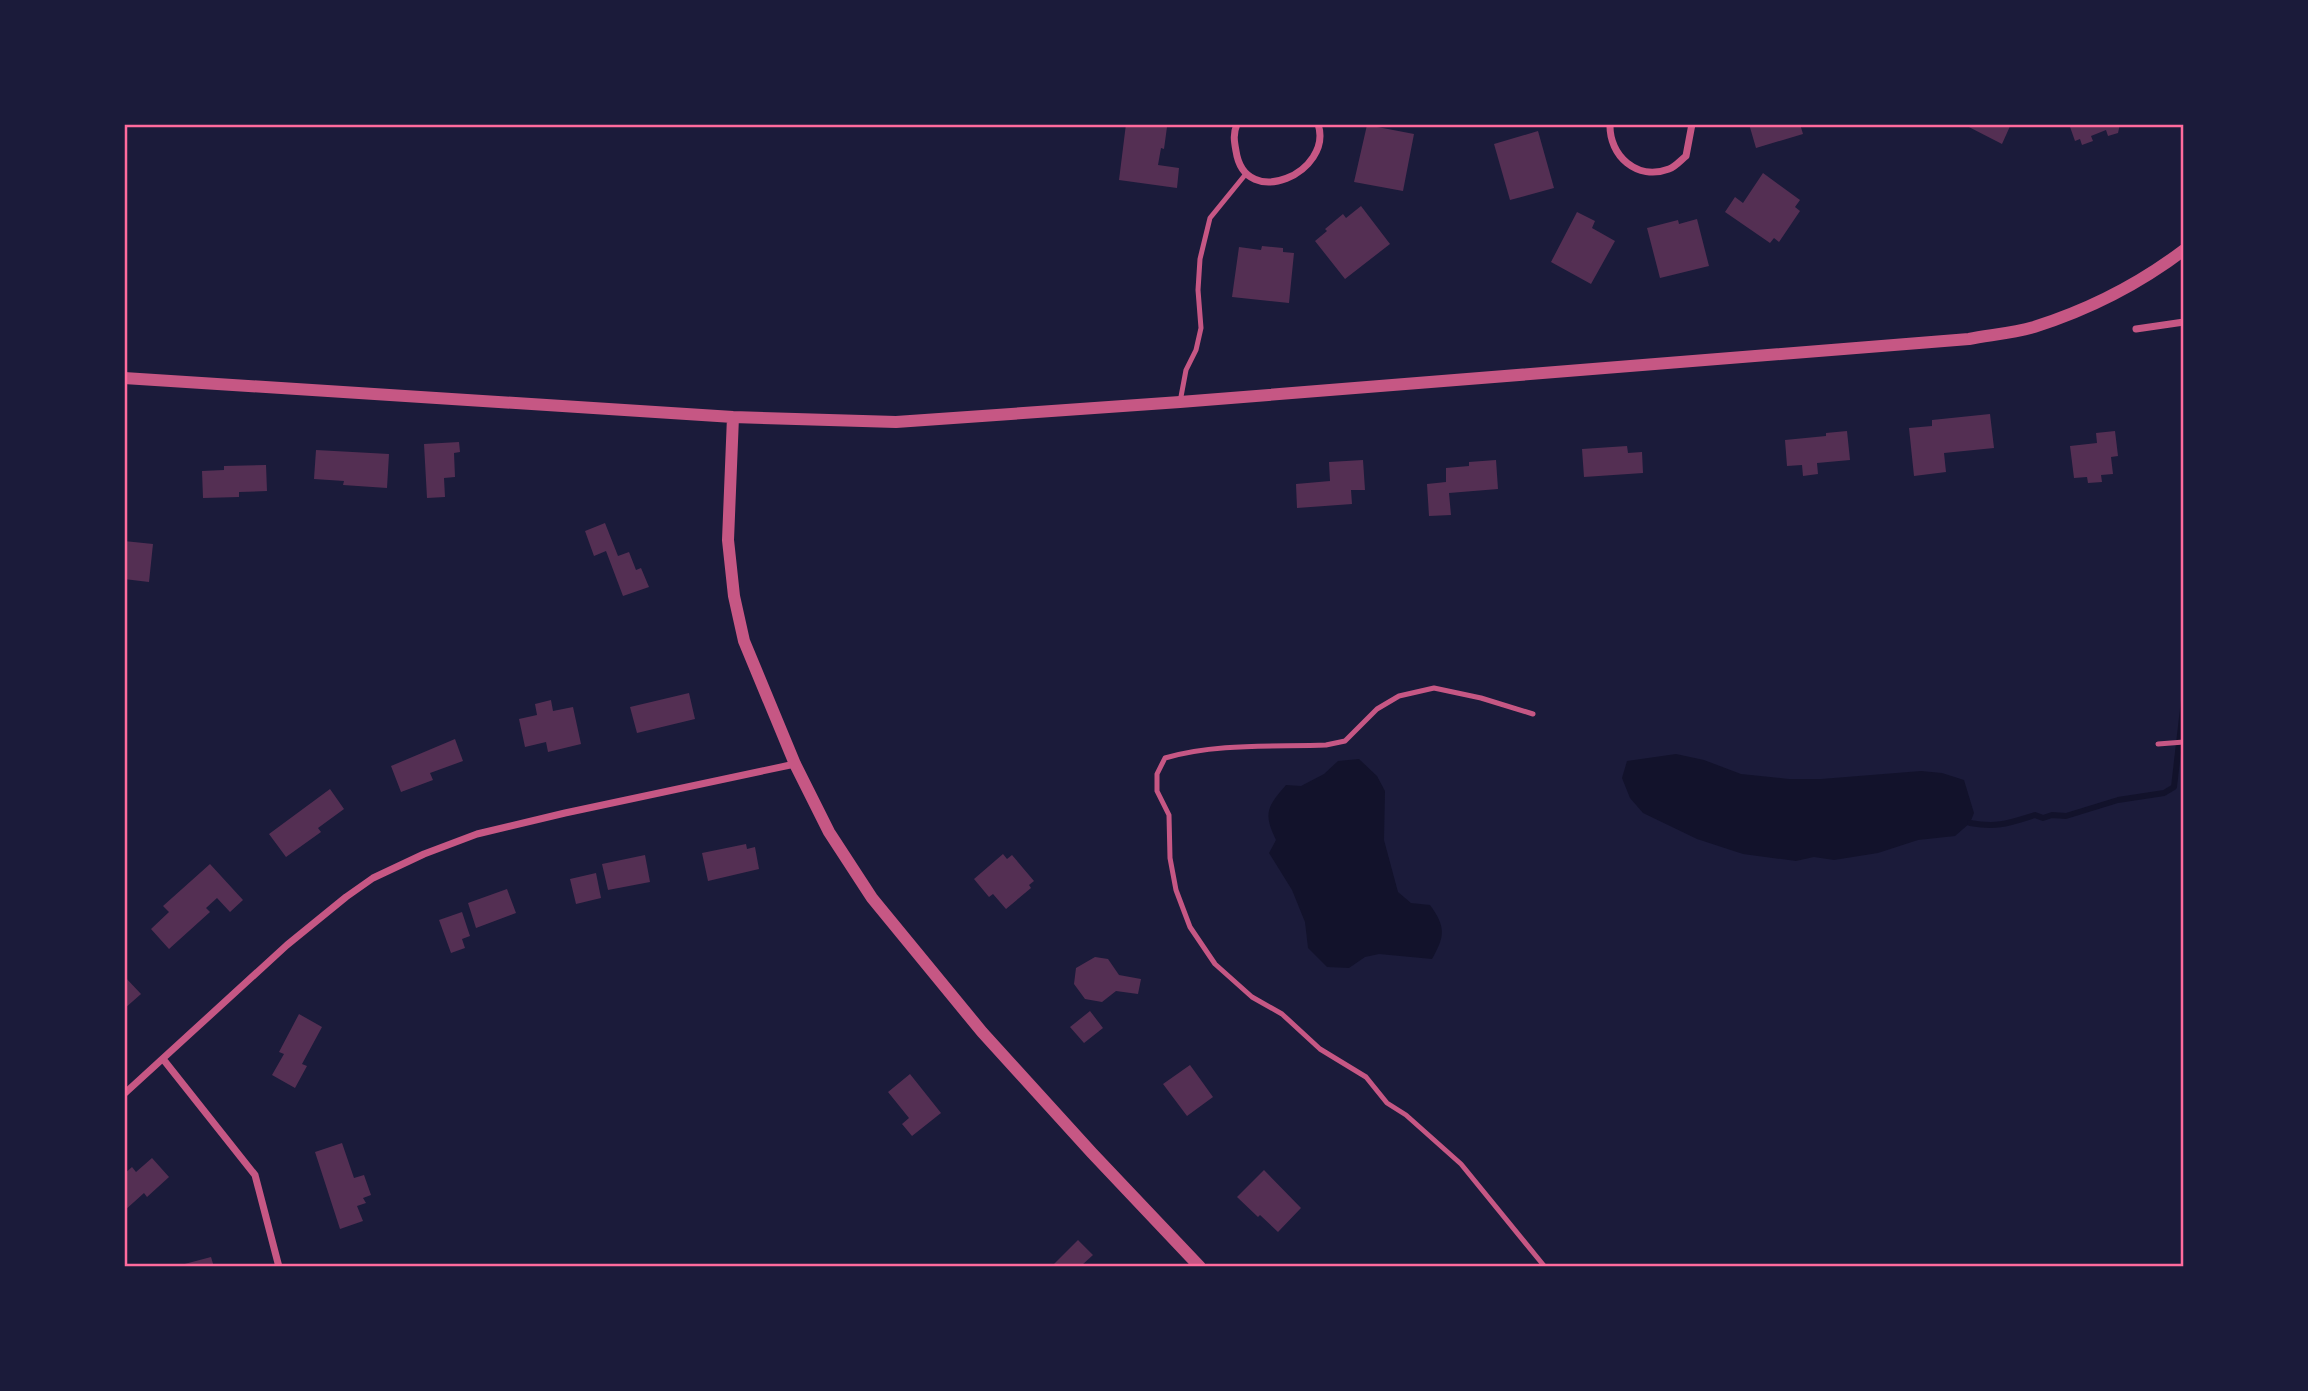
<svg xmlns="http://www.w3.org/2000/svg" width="2308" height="1391" viewBox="0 0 2308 1391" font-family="Arial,sans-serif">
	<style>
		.water { fill: #12122b }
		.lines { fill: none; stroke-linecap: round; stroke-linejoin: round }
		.stream { stroke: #12122b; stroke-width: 6 }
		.building { fill: #542f53 }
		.service { stroke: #c65784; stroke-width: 5 }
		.minor { stroke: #c65784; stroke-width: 7 }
		.tertiary { stroke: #c65784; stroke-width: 12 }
		.neatline { fill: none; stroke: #ff6b9d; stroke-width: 2.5 }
	</style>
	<rect width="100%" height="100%" fill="#1b1b3a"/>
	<path class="water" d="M1676,754l28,6 37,14 48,5h32l100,-8 21,2 22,7 10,33 -4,10 -15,13 -37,4 -40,13 -44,7 -20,-3 -18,4 -53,-7 -46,-15 -54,-26 -13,-15 -8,-20 5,-17z
		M1359,759l18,17 8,15 -1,49 14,52 13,11 19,2c16,22 15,31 2,54l-53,-5 -14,3 -16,11 -22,-1 -19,-19 -3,-26 -13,-32 -23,-37 7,-13c-13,-27 -9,-33 10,-55l15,1 23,-12 14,-13z"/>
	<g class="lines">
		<path class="stream" d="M1970,823c28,5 39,0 65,-8l8,3 9,-3 14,1 52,-16 46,-7 10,-6 10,-87"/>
	</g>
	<path class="building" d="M1126,124l41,3 -3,22 -3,-1 -3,17 21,3 -2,20 -58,-8z
		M1749,124h51l3,10 -47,14z
		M1963,124h48l-9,20z
		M2069,124h51l-2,9 -10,3 -2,-6 -15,6 2,5 -11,4 -2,-6 -5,2z
		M1367,125l47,9 -11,57 -49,-9z
		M1538,131l16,57 -44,12 -16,-56z
		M1763,173l37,27 -5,7 5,4 -21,31 -5,-4 -4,5 -45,-31 10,-15 8,6z
		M1361,206l29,38 -45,35 -30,-38 12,-10 -2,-2 18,-15 3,4z
		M1577,212l18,9 -3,7 23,13 -24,43 -40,-22z
		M1697,219l12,47 -49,12 -13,-50 31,-8 1,4z
		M1262,246l21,2v4l11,1 -5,50 -57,-6 7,-50 22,3z
		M1990,414l4,34 -50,5 2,19 -32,4 -5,-48 23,-2v-6z
		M1847,431l3,29 -33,3 1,11 -15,2 -1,-11 -15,1 -2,-26 41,-4v-3z
		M2115,431l3,25 -7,1 2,17 -12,1 1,7 -14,1 -1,-6 -13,1 -4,-32 27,-3 -1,-10z
		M459,442l1,10 -6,1 1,24 -11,1 1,19 -18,1 -3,-54z
		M1627,446l1,7 14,-1 1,21 -59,4 -2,-28z
		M316,450l73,4 -2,34 -44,-3 1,-4 -30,-2z
		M1363,460l2,30h-14l1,14 -55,4 -1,-24 34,-3 -1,-19z
		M1496,460l2,29 -49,4 2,22 -22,1 -2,-32 19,-2v-14l23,-2v-4z
		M266,465l1,26 -28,1v5l-36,1 -1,-27 22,-1v-4z
		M605,523l13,33 11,-4 7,18 5,-2 8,19 -26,9 -17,-45 -12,5 -9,-25z
		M124,541l29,3 -4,38 -25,-3z
		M689,693l6,26 -58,14 -7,-26z
		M551,700l2,11 20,-4 8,37 -33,8 -2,-10 -21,5 -6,-28 18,-4 -2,-11z
		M455,739l8,22 -33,12 3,7 -32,12 -10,-26z
		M330,789l14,20 -26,19 3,4 -35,25 -17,-23z
		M746,844l1,5 8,-2 4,22 -51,12 -6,-28z
		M1003,854l4,5 5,-4 22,26 -5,4 2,3 -25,21 -13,-15 -4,3 -15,-18z
		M645,855l5,27 -42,8 -6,-26z
		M210,864l33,36 -13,12 -13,-14 -11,10 4,4 -41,37 -18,-20 18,-17 -6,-6z
		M596,873l5,25 -25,6 -6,-25z
		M507,889l9,24 -40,15 -8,-25z
		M462,912l8,24 -8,3 3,9 -14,5 -12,-33z
		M1095,957l13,2 11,16 22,4 -3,15 -22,-3 -14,11 -17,-3 -11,-15 2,-16z
		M124,976l17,18 -17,15z
		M1090,1011l13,17 -19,15 -14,-16z
		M299,1014l23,13 -20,37 5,2 -12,22 -23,-13 12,-21 -5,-2z
		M1190,1065l23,32 -26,19 -24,-32z
		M910,1074l31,39 -29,23 -10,-12 7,-6 -21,-26z
		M342,1143l12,35 10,-3 7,20 -8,3 3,5 -9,3 6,15 -23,8 -25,-77z
		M152,1158l17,19 -22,20 -3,-4 -20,18v-37l8,-7 4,5z
		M1264,1170l37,38 -23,24 -18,-17 -2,2 -21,-20z
		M1078,1240l15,15 -11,10 2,2h-30l-1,-2z
		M211,1257l3,10h-37v-1z"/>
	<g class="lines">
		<path class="service" d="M1180,402l6,-32 10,-20 5,-22 -3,-38 2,-31 10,-41 35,-43
			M1533,714l-52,-16 -47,-10 -35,8 -22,13 -32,32 -19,4c-52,2 -110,-2 -161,13l-8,16v17l12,24 1,43 6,32 14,37 25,37 37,33 30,17 38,35 46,28 21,26 19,12 55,49 84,103
			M2158,744l26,-2"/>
		<path class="minor" d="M1237,124c-4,10 -3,16 -1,27 9,61 98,21 82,-27
			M1610,124c-1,32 27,57 59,45 6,-2 12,-9 17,-13l6,-32
			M2136,329l48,-7
			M163,1059l92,116 24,92
			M124,1094l163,-149 59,-48 27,-19 51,-24 53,-20 88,-21 230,-49"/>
		<path class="tertiary" d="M124,378l609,39 163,5 284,-20 789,-63c21,-4 44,-6 65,-12 54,-17 105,-43 150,-77
			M733,417l-5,123 6,56 10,45 51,123 34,68 43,66 110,134 110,121 108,114"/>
	</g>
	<rect width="2308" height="1391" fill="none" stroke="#1b1b3a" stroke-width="252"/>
	<rect x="126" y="126" width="2056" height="1139" class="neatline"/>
</svg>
